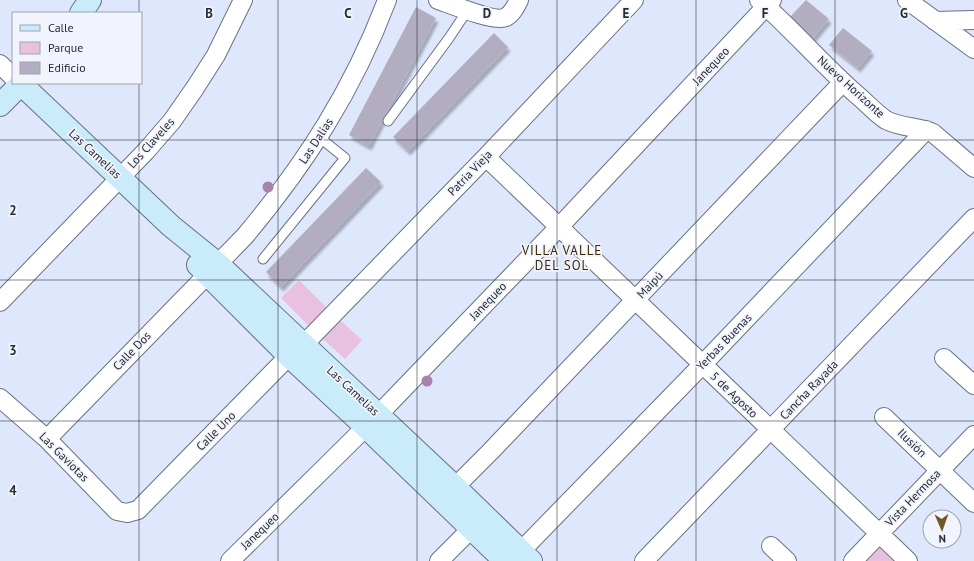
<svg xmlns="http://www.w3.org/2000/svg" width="974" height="561" viewBox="0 0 974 561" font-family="'PT Sans',sans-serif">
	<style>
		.green { fill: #e9c1e0 }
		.building { fill: #b3adc1; filter: url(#shadow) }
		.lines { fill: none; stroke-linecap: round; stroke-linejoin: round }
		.lane-casing { stroke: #697182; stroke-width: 11 }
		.street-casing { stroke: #697182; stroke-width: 20 }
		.secondary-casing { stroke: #697182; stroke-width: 24 }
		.lane { stroke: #fff; stroke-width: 9 }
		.street { stroke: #fff; stroke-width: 18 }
		.secondary { stroke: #c9ebfa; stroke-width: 22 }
		.tree { fill: #a682ad }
		.grid { fill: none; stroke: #262a31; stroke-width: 1; stroke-opacity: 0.55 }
		.labels { text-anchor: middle; stroke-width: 3.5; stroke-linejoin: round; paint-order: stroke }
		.street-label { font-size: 12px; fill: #262a31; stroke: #f1f4fc }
		.neighbourhood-label { font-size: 13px; letter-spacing: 1px; fill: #3b2600; stroke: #f1f4fc }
		.grid-label { font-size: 13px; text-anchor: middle; font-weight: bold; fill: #262a31; stroke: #f1f4fc; stroke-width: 3.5; stroke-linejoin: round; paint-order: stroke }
	</style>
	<defs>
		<filter id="shadow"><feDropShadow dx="2.5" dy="4.5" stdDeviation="1" flood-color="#0004"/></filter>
	</defs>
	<rect width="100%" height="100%" fill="#dee7fb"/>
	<path class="green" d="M299,280l30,30 -18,18 -30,-30z
		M339,319l23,21 -17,19 -23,-21z
		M882,539l23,22h-44z"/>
	<path class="building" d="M806,0l23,19 -16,19 -23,-21z
		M416,7l20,11 -67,128 -20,-11z
		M843,28l29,23 -14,17 -29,-23z
		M494,33l14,14 -100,104 -15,-14z
		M366,168l15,14 -100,105 -15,-15z"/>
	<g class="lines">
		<g class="lane-casing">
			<path id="lane" d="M388,121l61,-83 14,-21 3,-8
				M263,259l82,-101 -26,-21"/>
		</g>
		<g class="street-casing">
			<path id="street" d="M438,0c12,4 58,23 68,17 6,-3 10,-11 13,-17
				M759,0c34,30 63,64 97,94 10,8 19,19 30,26 15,8 32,6 47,13l41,35
				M907,0l67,49
				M935,21l39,-1
				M0,64l13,13
				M486,157l422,404
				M0,302l146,-151 26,-30 23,-33 21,-33 27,-55
				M944,358l30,27
				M0,398l47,41 70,72 10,2 11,-3 145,-148 29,-26 174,-179 148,-157
				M884,417l90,86
				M47,439l198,-203c61,-73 108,-146 142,-236
				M455,487l36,-36 352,-369
				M771,546l16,15
				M521,551l182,-187 223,-234
				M230,561l148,-146 181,-188 213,-227
				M439,561l42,-42
				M644,561l330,-343
				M853,561l121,-126"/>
		</g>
		<g class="secondary-casing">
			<path id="secondary" d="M81,13l9,-13
				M21,84l150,142 47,38 237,223 76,74
				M0,105l22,-22
				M198,265l92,92 76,70 139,134"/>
		</g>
		<use href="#lane" class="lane"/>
		<use href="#street" class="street"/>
		<use href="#secondary" class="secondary"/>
	</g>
	<g class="tree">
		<circle cx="268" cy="187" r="5.5"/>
		<circle cx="427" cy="381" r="5.5"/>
	</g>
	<path class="grid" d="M139,0v13M278,0v561M417,0v561M557,0v561M696,0v561M835,0v561M139,83v478M0,140h974M0,280h974M0,421h974"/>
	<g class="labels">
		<g class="street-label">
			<text transform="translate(711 66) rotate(-47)" y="4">Janequeo</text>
			<text transform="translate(851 87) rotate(42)" y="4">Nuevo Horizonte</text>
			<text transform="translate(316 141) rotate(-57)" y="4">Las Dalias</text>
			<text transform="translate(151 143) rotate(-48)" y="4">Los Claveles</text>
			<text transform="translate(95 154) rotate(43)" y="4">Las Camelias</text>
			<text transform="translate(470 173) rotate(-46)" y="4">Patria Vieja</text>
			<text transform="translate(650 285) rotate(-46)" y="4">Maipú</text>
			<text transform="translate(488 301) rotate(-46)" y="4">Janequeo</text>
			<text transform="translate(724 342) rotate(-46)" y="4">Yerbas Buenas</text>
			<text transform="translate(132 351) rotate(-46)" y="4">Calle Dos</text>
			<text transform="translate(809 390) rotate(-46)" y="4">Cancha Rayada</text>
			<text transform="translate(353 391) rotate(43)" y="4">Las Camelias</text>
			<text transform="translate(734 395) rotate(44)" y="4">5 de Agosto</text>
			<text transform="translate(216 431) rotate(-45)" y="4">Calle Uno</text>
			<text transform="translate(912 443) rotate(44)" y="4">Ilusión</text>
			<text transform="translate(64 457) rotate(45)" y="4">Las Gaviotas</text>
			<text transform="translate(913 498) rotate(-46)" y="4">Vista Hermosa</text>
			<text transform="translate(260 531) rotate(-44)" y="4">Janequeo</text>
		</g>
		<g class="neighbourhood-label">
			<text x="562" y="255">VILLA VALLE<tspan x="562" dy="15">DEL SOL</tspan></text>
		</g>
	</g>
	<g class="grid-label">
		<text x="209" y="18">B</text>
		<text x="348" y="18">C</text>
		<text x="487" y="18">D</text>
		<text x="626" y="18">E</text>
		<text x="765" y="18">F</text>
		<text x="904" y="18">G</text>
		<text x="13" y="215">2</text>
		<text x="13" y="355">3</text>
		<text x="13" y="495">4</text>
	</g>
	<rect x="12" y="12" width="130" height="72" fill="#f1f4fc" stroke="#a0a3ab"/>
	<rect x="20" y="25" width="20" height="6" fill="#c9ebfa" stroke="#a0a3ab"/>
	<text x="48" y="32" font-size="12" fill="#262a31">Calle</text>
	<rect x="20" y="42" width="20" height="12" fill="#e9c1e0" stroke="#a0a3ab"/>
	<text x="48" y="52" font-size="12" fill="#262a31">Parque</text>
	<rect x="20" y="62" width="20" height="12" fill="#b3adc1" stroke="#a0a3ab"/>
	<text x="48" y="72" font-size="12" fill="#262a31">Edificio</text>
	<g transform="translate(942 529) rotate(178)"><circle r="19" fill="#f1f4fc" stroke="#a0a3ab"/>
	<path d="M0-3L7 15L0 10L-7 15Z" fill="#725629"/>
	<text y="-6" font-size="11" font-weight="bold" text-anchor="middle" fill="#262a31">N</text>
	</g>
</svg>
